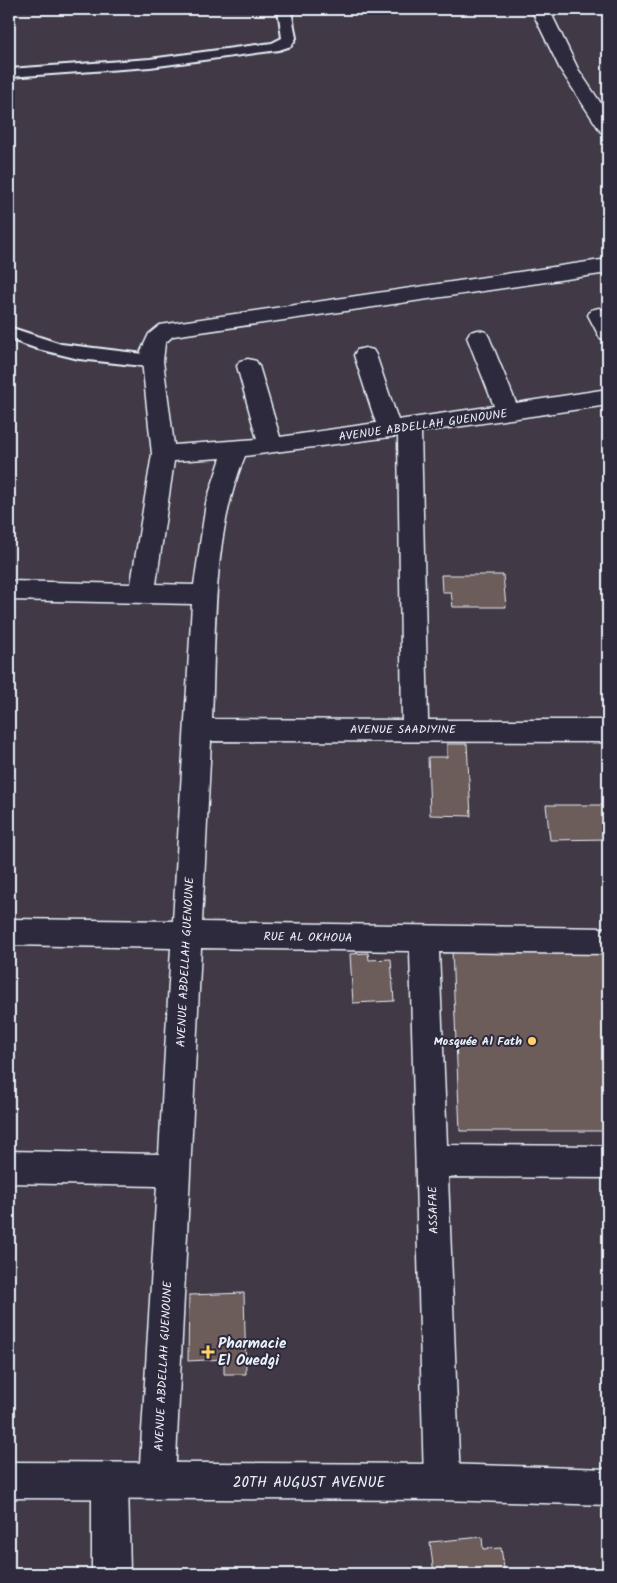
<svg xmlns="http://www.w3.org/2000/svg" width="617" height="1583" viewBox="0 0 617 1583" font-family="Kalam,sans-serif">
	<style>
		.building { fill: #6c5c5a; stroke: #e8f1f8 }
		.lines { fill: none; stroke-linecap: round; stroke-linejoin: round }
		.lane-casing { stroke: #e8f1f8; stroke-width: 4 }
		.street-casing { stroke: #e8f1f8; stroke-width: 3 }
		.secondary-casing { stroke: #e8f1f8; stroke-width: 3 }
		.lane { fill: #2f2a3d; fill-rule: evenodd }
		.street { fill: #2f2a3d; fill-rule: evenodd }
		.secondary { fill: #2f2a3d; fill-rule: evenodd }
		.poi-dot { fill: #ffd166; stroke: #2f2a3d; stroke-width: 2 }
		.labels { text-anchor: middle; stroke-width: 4; stroke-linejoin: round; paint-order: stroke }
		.street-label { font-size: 12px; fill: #e8f1f8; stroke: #2f2a3d }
		.poi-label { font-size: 12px; font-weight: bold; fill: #e8f1f8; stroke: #2f2a3d; text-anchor: end }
		.near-poi-label { font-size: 15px; font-weight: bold; fill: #e8f1f8; stroke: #2f2a3d; text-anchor: start }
		.near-street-label { font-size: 15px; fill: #e8f1f8; stroke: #2f2a3d }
	</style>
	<rect width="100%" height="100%" fill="#413946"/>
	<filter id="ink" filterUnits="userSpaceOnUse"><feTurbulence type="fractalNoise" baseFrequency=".02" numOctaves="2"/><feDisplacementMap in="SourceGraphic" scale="10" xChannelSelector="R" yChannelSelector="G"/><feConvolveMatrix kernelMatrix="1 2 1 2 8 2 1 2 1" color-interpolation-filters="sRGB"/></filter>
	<g filter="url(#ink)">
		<path class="building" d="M441,575h62l3,32h-53l-2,-15h-9z
			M447,744h20l4,72 -41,-1 -2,-58h19z
			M546,805h62v34l-58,1z
			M608,950v181h-148l-8,-180z
			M368,953l1,7 22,-1 3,42 -41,2 -3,-49z
			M244,1293l2,81h-22v-15l-36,2 1,-66z
			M482,1537l1,12 18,-1 4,26h-71l-4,-32z"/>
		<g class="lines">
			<g class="lane-casing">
				<path id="lane" d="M278,9l13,1 5,28 -5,8 -12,4 -129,17 -141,10v-8l141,-10 122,-16 10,-5z
					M9,327l52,17 91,11 6,2 3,4 -3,4 -6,2 -73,-8 -41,-10 -29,-10z"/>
			</g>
			<g class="street-casing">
				<path id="street" d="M531,9h18l29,60 30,45v20l-7,-2 -41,-63z
					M608,259v14l-435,63 -8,7 -2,18 11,84 83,-6 -20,-73 3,-5 8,-2 8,2 3,5 21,71 96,-14 -22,-68 3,-5 8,-2 8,2 3,5 22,65 96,-14 -27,-69 3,-5 8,-2 8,2 3,5 27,66 92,-14v16l-187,27 7,288h180v22l-397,-1 -9,181 406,6v26l-169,-2 8,193 161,1v32l-160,-1 12,305 -5,13 -13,5 -13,-5 -5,-13 -14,-531 -209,-3 -26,532 -5,13 -13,5 -13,-5 -5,-13 18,-294 -148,-3v-32l150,3 12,-206 -162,-3v-26l164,2 19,-317 -183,-4v-19l122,3 21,-130 -11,-103 8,-17 11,-9zM398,436l4,284 -190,-1c4,-86 -1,-182 33,-263zM221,458l-15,45 -12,82 -38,-1 18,-123z
					M599,308l9,5v27l-8,-2 -12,-23 3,-5z
					M110,1463l13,5 5,13 2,93h-38v-93l5,-13z
					M608,1469v38l-13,-5 -5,-13 5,-15z"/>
			</g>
			<g class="secondary-casing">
				<path id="secondary" d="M9,1462l433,2 166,5v36l-166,-5 -433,-2z"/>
			</g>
			<use href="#lane" class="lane"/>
			<use href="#street" class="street"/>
			<use href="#secondary" class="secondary"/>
		</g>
	</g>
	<g class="poi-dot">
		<circle cx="532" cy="1041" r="5"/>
		<path d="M205.5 1344.5h5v5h5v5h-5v5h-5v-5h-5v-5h5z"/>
	</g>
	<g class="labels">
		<g class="street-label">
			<text transform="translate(423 425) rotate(-8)" y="4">AVENUE ABDELLAH GUENOUNE</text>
			<text x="403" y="733">AVENUE SAADIYINE</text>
			<text transform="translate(308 937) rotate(1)" y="4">RUE AL OKHOUA</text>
			<text transform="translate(185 962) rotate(-87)" y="4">AVENUE ABDELLAH GUENOUNE</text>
			<text transform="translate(433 1210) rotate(-92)" y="4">ASSAFAE</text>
			<text transform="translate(163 1366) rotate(-87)" y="4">AVENUE ABDELLAH GUENOUNE</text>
		</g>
		<g class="poi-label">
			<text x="522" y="1045">Mosquée Al Fath</text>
		</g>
		<g class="near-poi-label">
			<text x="218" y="1348">Pharmacie<tspan x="218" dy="17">El Ouedgi</tspan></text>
		</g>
		<g class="near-street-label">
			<text x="309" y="1487">20TH AUGUST AVENUE</text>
		</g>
	</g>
	<rect width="617" height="1583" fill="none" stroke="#2f2a3d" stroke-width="30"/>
	<rect x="15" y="15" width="587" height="1553" fill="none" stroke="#e8f1f8" stroke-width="2" filter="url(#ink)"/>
</svg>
